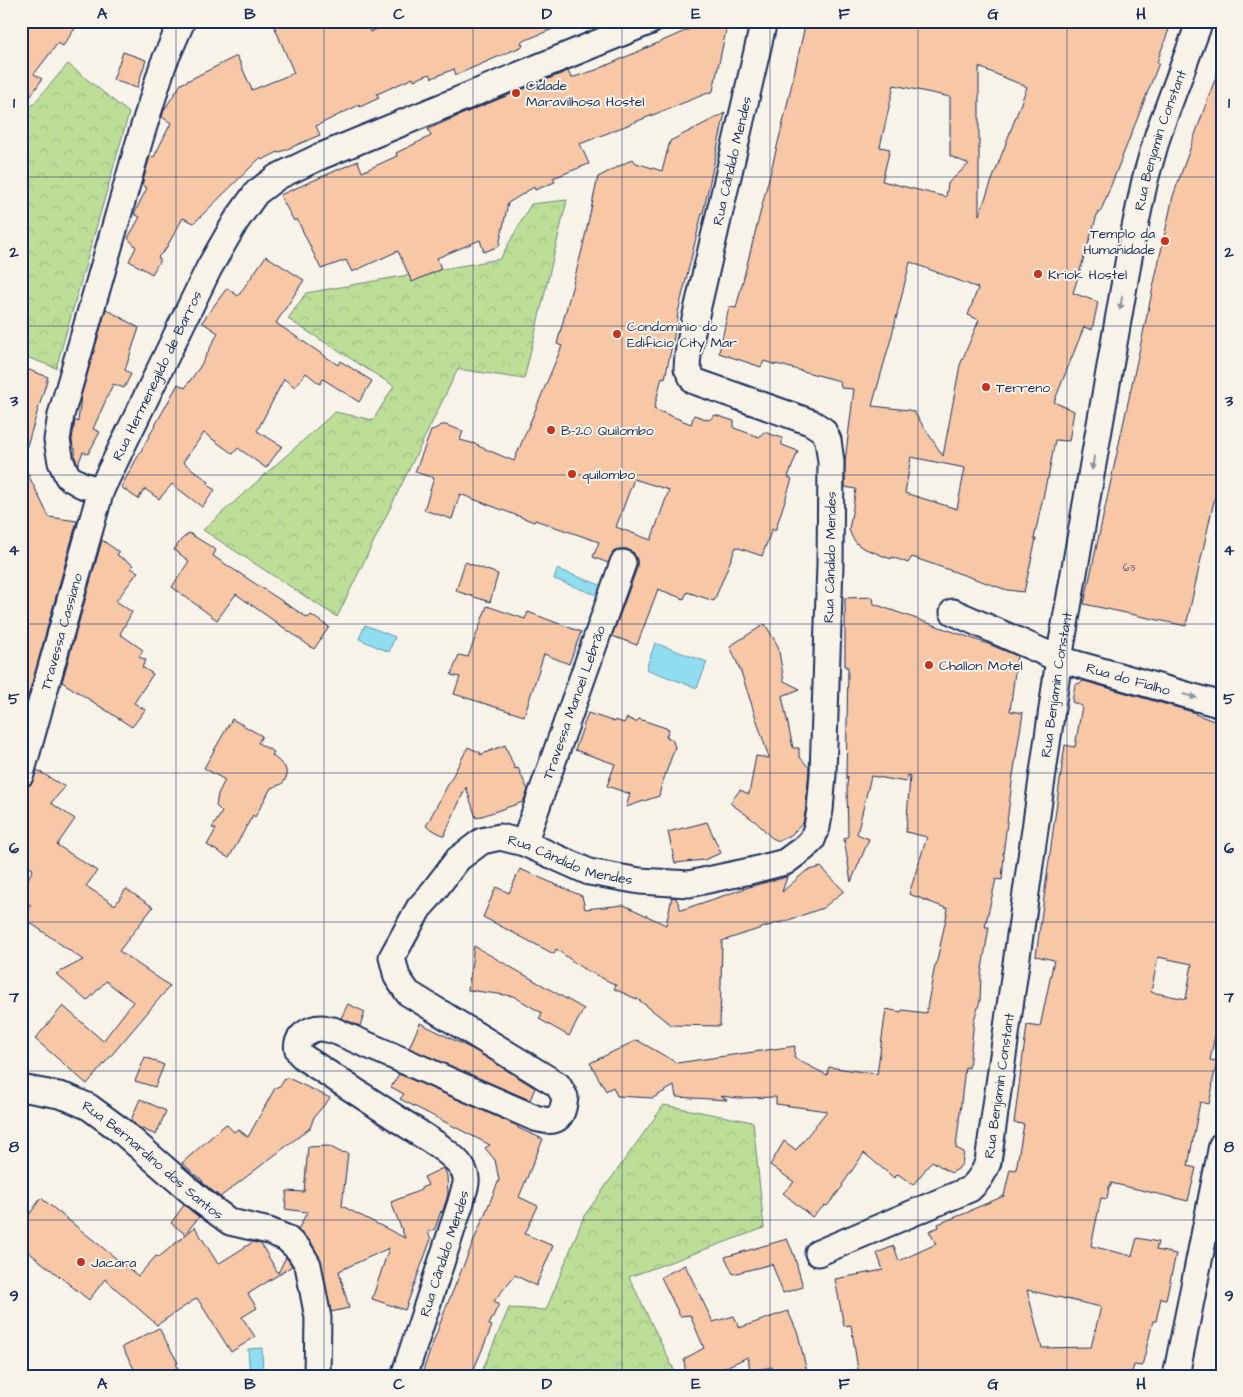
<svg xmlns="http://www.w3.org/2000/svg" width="1243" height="1397" viewBox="0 0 1243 1397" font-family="'Architects Daughter',sans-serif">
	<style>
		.forest { fill: url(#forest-crowns); stroke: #6c867a }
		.water { fill: #90ddef; stroke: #6197b5 }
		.building { fill: #f7c7a6; stroke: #1b2f5e; fill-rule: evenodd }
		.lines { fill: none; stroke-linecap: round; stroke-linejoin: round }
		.minor-casing { stroke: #1b2f5e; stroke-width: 29 }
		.minor { stroke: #f7f3e8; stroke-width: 25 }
		.oneway { fill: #8991a3 }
		.grid { fill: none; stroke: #1b2f5e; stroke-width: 1; stroke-opacity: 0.55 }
		.poi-dot { fill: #c8321e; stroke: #f7f3e8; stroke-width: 2 }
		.labels { text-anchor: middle; stroke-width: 4; stroke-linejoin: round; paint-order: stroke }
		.number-label { font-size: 11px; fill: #525570 }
		.poi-label { font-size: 14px; fill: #1b2f5e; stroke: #f7f3e8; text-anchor: start }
		.street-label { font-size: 14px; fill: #1b2f5e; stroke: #f7f3e8 }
		.neatline { fill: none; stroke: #1b2f5e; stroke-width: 2 }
		.grid-label { font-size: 16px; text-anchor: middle; font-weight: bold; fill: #1b2f5e }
	</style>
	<defs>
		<pattern id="forest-crowns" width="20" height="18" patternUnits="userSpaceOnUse" patternTransform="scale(1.25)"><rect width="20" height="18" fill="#bcde97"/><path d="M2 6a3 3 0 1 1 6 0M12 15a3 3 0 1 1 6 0" fill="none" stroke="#a1bf85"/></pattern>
	</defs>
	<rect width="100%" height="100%" fill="#f7f3e8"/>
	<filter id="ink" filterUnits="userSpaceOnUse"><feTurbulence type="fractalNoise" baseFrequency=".02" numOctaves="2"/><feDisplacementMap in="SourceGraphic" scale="10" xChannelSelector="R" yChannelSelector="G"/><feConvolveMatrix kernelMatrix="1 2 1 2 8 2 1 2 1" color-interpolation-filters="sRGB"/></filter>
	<g filter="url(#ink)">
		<path class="forest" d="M68,64l61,49 -73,255 -35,-13v-237z
			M567,200l-43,179 -66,-10 -121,248 -134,-87 132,-118 38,8 21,-34 -106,-67 18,-26 194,-34 31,-55z
			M664,1105l89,17 11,106 -135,49 48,99h-196v-3l28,-65 37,2 38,-94z"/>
		<path class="water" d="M557,569l46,17 -4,10 -45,-17z
			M365,625l30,12 -6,15 -30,-13z
			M655,643l52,19 -10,26 -51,-19z
			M262,1348l1,27 -13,1 -2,-27z"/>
		<path class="building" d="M21,21h59l-17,25 -5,-3 -24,31 8,5 -21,32z
			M272,21h93l5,11 26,-11 174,1 -49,20 2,4 -67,29 -2,-6 -22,9 -2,-4 -16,6 -1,-2 -36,16 2,4 -19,9 -1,-2 -43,21 4,9 -42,18v-1l-16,8 -2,-2 -66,65 -11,-5 -18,32 -7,7 2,3 -8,14 -23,-13 7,-14 -8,-9 12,-21 -6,-3 13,-26 -5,-3 8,-29 4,1 17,-34 -9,-6 2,-7 17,-26 56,-28 15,34 42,-17z
			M708,21h20l-15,70 -133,53 9,20 -36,14 2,4 -20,8 -1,-3 -26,16 -9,43 -15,6 -4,-12 -43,18 4,11 -29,13 -14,-31 -46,21 -6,-12 -25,9 -24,-50 -3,2 -14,-26 78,-34 4,11 35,-16 -1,-3 35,-17 -3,-7 49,-21 91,-37 3,7 25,-8z
			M806,21h366l-15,41 2,1 -25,64 -34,86 -2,-1 -25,81 25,9 -6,28 -8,-3 -30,75 20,9 -5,30 -14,-1 -7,39h-1l-13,60h2l-12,53 -17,-2 -95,-33 -4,6 -16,-6 -1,2 -28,-11 -6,-4 -5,-7 -3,-7 7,-41 -11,-2v-26l9,-72 -13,-1 -1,-7 -64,-17v1l-12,-4 -3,6 -42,-14 10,-46 7,1 47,-185zM979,67l48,20 -48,128zM894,85l56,12v59l19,8 -21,19 -2,14 -64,-16 8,-32 -10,-2zM910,262l68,26 -10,27 11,5 -19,45 -17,91 -29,-44 -5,-2 -37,-4 20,-71zM911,457l54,11 -8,41 -52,-16z
			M123,52l23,8 -9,28 -24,-8z
			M1219,68l3,1v396l-36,161 -102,-22 89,-408z
			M725,113l-22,100h-1l-25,104h1l-13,61 -3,-1 -8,32 37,15 3,-9 15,5 6,-5 19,6v7l25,9 5,-5 18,6v7l16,6 -10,26 4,2 -17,52 -3,-2 -10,27 -26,-9 -22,54 -27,-9 -3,7 -26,-10 -21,56 -25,-9 25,-68v-8l-3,-7 -7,-4h-7l-7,3 -5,11 -15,-6 6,-15 -64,-22 -1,2 -74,-28 -8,25 -28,-9 10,-32 -19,-6 16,-41 11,-6h4l17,6 -3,9 19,5 -1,1 36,15 48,-115 -5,-2 25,-94 16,-73 35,-18 3,4 26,8 8,-30zM634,479l35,11 -18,50 -35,-13z
			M266,256l38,24 -28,43 62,42 2,-4 32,20 -13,21 -36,-23 -3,5 -14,-11 -11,14 -11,-8 -27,52 25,15 -16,22 -28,-20 -5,6 -29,-21 -21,29 26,20 -2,3 8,5 -13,17 -30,-23 -13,15 -14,-10 -7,10 -17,-12 57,-103 7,4 16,-23 17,-32 -16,-11 25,-34 11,8z
			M106,309l33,19 -14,42 6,4 -7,14 -11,-4 -20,45 7,3 -12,22 -5,-2 -5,12 -3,-6v-10h-2l-1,-8 3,-20 3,2 3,-26z
			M21,367l27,10 -22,72 -5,-1z
			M21,460l28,57 28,4 -55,198 -1,-162 7,-36h-7z
			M189,533l27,17 -3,6 95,62 3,-3 18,12 -15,22 -78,-55 -19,26 -45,-33 17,-26 -15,-11 7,-10z
			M102,540l17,12 -2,3 16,10 -2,3 7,4 -22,29 16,11 -12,22 23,16 -4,7 7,3 -4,7 11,7 -19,29 11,7 -13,17 -70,-45z
			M465,562l33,12 -8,28 -34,-11z
			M873,597l1,7 117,41 26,11 -7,55 13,2 -11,69 -9,73h1l-2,25 -6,-1 -11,48h4l-8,48 -1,26 -6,19 -5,48 -4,-1 -9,81 8,4 -2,12 -4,5 -7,4 -19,-12 -19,24 -15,-11 -4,4 -30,-25 -22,32 1,1 -16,20 -2,-1 -13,12 -29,-24 11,-11 -24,-17 14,-24 12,9 31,-39 -51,-7v-7l-38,1 -17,-2 6,4 -51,-3 -2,-11 -21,12 -36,-2 -4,-9 -7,4 -16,-28 47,-23 40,23 118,-17 -1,12 33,17 2,-8 48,7 9,-65 15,3 1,-2 24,3 9,-48h1l12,-56 -39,-15 18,-57 -21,-5 4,-56 -2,-1 -2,7 -35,-6 -14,58 12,5 -18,43 -7,-43 4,-3 -1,-50 1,-10 -2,3 2,-112h-3v-69z
			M487,606l38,13 3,-7 53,20 -12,32 -25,-10 -20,62 -70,-22 6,-17 -9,-2 8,-20 9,2z
			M765,624l13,22 6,35 16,8 -18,7 11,52h6v8l10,12 -3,40 -3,15 -12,12 -12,6 -7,-3 -16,-16 -26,-19 10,-13 9,4 7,-38 13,2 -28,-86 -11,-26z
			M1084,681l112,32 -1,1 27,10v277l-12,59 7,1 -5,24h1l-4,19 -9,-2 -12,64 8,2 -8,33 -77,-18v3h-2l-2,13 -6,-1 -10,48 41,10 5,-18 21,4 -2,8 20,4 -10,45 -5,-1 -5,23h-3l-11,45 -8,-1 -2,7 -65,4h-208l-8,-51 -7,1 -9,-47 48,-9 -6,-17 17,-7 5,15 37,-17 -7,-13 10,-4 -1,-3 33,-13v-1l33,-14 6,-27 6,1 8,-46 -10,-1 13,-98 13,2 14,-67 -18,-4 24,-176 5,-35 10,2 7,-41 -10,-4 3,-17zM1158,957l34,7 -6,35 -35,-7zM1027,1290l74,17 -10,40 -49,1z
			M588,713l27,9v-2l9,3 3,-5 9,4 3,-3 30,10 -3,8 6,2 3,8 -14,40 -2,9 -33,11 4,-13 -23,-8 8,-22 -40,-14z
			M232,719l30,17 -4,7 16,9 -2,3 13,12 2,8 -2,5 -3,4 -11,4 -16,29 -2,-2 -24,43 -22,-13 9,-16 -4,-1 10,-16 -6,-6 2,-12 7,-14 -21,-12z
			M505,745l10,24 3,-1 10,22 -5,12 -47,16 -10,-31 -22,49 -18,-10 42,-79 13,6 -1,2z
			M37,770l28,17 -14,16 24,16 -18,26 40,26 -11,15 29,19 11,-16 27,18 -34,44 51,35 -83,98 -52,-45 28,-33 40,35 30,-39 -27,-21 -19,20 -31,-27 27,-14 -61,-43 9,-12 -10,-4v-8l12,-24 -12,-6v-75h4l6,-4z
			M707,822l14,31 -17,7 -29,3 -7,-31z
			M821,867l23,24 -21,17 -43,15v-1l-58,19 -2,85 -49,-1 -32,-25 -25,-11 2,-4 -34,-17 -26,-19 -2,5 -71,-37 13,-30 13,6 11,-24 62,27 3,13 39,-4 42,20 6,-28 4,1 5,12 71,-24 35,-9 -5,15 24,-21z
			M474,946l110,63 -15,27 -30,-17 3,-6 -29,-17 -45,-6z
			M348,1004l17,8 -5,14 -19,-8z
			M420,1023l56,28 59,37 -5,12 -121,-52z
			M145,1057l19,8 -9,22 -20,-6z
			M399,1074l119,52v2l25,11 -24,58 19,9 -13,28 28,12 -17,40 -21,-11 -21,26 5,3 -10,21 3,1 -21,50h-50l24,-66 54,-130 -4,-20 -10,-12 5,-3 -90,-46 4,-5 -13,-7z
			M286,1077l44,21 -16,19 -4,11 -90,69 -18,-15 1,-1 -21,-18 44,-39 8,8 4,-3 10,8 27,-49 6,-3z
			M140,1099l26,12 -10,24 -18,-8 -7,-7z
			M329,1146l11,6 8,1 -6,53 63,32 -14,-36 30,-12v-2l7,-3 -4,-8 19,-9 2,2 2,6 1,17 -1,5 -5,15 -1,-2 -6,18 -7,3 3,7 -26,71 -33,-11 17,-51 -50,23 10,37 -18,4 -11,-54 -9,-16 -13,-12 9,-18 -22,-3 2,-18 17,1 4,-45z
			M41,1198l97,78 18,-20 3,1 36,-30 23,37 35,-22 8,2 17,29 8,-16 6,9 -44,28 9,14 -15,9 13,20 -24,15 -34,-54 -40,27 -52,-46 -16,21 -68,-54v-20z
			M184,1205l15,12 -14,17 -14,-11z
			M787,1239l7,16 9,32 -20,6 -11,-29 -39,10 -8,-17z
			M685,1265l28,57 21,-6 5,12 49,-17 10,23 10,42h-34l-2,-9 -22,4 -2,-14 -42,19h-20l-2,-17 20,-11 -14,-33 -10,1 -19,-39z
			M159,1328l19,35 -2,1 5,12h-43l-16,-29z"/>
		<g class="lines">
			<g class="minor-casing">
				<g id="minor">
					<path id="s1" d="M182,21l-19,44 -23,74 -79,276 -4,25 4,22 7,15 14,8 19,5 108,-222 27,-47 20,-28 21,-16 42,-20 332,-136"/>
					<path id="s2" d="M953,612l106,47 163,46"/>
					<path id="s3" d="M21,774l80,-284"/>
					<path id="s4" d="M524,843l99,-280"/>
					<path id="s5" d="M21,1088l38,7 10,3 20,9 30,22 84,73 27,20 39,9 17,7 13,12 9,15 10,53 -1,58"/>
					<path id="s6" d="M818,1253l152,-64c9,-8 14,-15 18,-27l71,-503 72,-413 14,-66 14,-49 41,-110"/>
					<path id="s7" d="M404,1376l57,-174c1,-6 4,-13 5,-19 2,-17 -16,-28 -27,-37l-133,-87c-3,-2 -7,-5 -8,-9 -4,-12 12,-22 23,-22 4,0 8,2 12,2l202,88c22,6 27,2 30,-21l-7,-12 -150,-92 -11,-16 -5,-20 27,-49 10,-11 29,-38 24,-18 18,-4 24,6 65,29 51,9 49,3 61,-13 35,-9 19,-14 8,-8 5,-13 3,-17 3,-36 7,-210 1,-102 -3,-22 -5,-10 -13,-8 -116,-41 -7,-13 1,-14 4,-22 72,-311"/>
					<path d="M1176,1376l46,-231"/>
				</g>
			</g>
			<use href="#minor" class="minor"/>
		</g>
		<defs><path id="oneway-solid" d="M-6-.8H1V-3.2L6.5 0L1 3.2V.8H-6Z" transform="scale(1.25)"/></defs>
		<g class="oneway">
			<use href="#oneway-solid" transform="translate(1121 303) rotate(100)"/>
			<use href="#oneway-solid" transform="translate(1093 463) rotate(100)"/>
			<use href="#oneway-solid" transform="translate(1190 696) rotate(16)"/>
		</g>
	</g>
	<path class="grid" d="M176,21v1355M324,21v1355M473,21v1355M622,21v1355M770,21v1355M918,21v1355M1067,21v1355M21,177h1201M21,326h1201M21,475h1201M21,624h1201M21,773h1201M21,922h1201M21,1071h1201M21,1220h1201"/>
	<g class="poi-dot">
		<circle cx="516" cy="93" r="5"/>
		<circle cx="1165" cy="241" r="5"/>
		<circle cx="1038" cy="274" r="5"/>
		<circle cx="617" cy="334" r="5"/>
		<circle cx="986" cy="387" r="5"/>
		<circle cx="551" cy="430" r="5"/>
		<circle cx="572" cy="474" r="5"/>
		<circle cx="929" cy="665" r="5"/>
		<circle cx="81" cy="1262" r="5"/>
	</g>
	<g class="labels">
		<g class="number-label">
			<text x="1129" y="571">63</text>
		</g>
		<g class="poi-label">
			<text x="526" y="90">Cidade<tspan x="526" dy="16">Maravilhosa Hostel</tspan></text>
			<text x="1155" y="238" text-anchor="end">Templo da<tspan x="1155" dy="16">Humanidade</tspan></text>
			<text x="1048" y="279">Kriok Hostel</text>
			<text x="627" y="331">Condomínio do<tspan x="627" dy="16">Edifício City Mar</tspan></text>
			<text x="996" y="392">Terreno</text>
			<text x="561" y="435">B-20 Quilombo</text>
			<text x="582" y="479">quilombo</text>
			<text x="939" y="670">Challon Motel</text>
			<text x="91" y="1267">Jacara</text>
		</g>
		<g class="street-label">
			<text dy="5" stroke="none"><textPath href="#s6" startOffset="1235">Rua Benjamin Constant</textPath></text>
			<text dy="5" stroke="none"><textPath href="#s7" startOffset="2242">Rua Cândido Mendes</textPath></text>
			<text dy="5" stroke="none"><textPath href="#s1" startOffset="640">Rua Hermenegildo de Barros</textPath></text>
			<text dy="5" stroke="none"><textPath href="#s7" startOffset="1748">Rua Cândido Mendes</textPath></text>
			<text dy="5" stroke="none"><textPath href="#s3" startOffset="148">Travessa Cassiano</textPath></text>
			<text dy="5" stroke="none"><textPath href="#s2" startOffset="188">Rua do Fialho</textPath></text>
			<text dy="5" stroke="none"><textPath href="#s6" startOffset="680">Rua Benjamin Constant</textPath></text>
			<text dy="5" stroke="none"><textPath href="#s4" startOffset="149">Travessa Manoel Lebrão</textPath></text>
			<text dy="5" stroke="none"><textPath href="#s7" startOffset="1208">Rua Cândido Mendes</textPath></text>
			<text dy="5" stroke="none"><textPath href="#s6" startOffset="275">Rua Benjamin Constant</textPath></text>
			<text dy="5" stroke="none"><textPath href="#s5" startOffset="154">Rua Bernardino dos Santos</textPath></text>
			<text dy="5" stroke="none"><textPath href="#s7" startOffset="129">Rua Cândido Mendes</textPath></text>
		</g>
	</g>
	<rect width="1243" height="1397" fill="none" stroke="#f7f3e8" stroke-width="55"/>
	<rect x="28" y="28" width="1188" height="1342" class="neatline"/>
	<g class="grid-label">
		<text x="102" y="19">A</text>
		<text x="250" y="19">B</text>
		<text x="399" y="19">C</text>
		<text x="547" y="19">D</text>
		<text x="696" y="19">E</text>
		<text x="844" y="19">F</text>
		<text x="993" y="19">G</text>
		<text x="1141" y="19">H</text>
		<text x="14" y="108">1</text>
		<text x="1229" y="108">1</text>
		<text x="14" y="257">2</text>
		<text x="1229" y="257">2</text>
		<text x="14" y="406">3</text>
		<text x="1229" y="406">3</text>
		<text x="14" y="555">4</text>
		<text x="1229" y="555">4</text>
		<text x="14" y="704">5</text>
		<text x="1229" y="704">5</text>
		<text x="14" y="853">6</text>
		<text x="1229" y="853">6</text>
		<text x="14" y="1002">7</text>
		<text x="1229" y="1002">7</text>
		<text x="14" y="1152">8</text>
		<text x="1229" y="1152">8</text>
		<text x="14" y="1301">9</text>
		<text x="1229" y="1301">9</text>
		<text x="102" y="1389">A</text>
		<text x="250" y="1389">B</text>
		<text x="399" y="1389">C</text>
		<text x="547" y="1389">D</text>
		<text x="696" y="1389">E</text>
		<text x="844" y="1389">F</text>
		<text x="993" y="1389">G</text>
		<text x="1141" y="1389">H</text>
	</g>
</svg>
